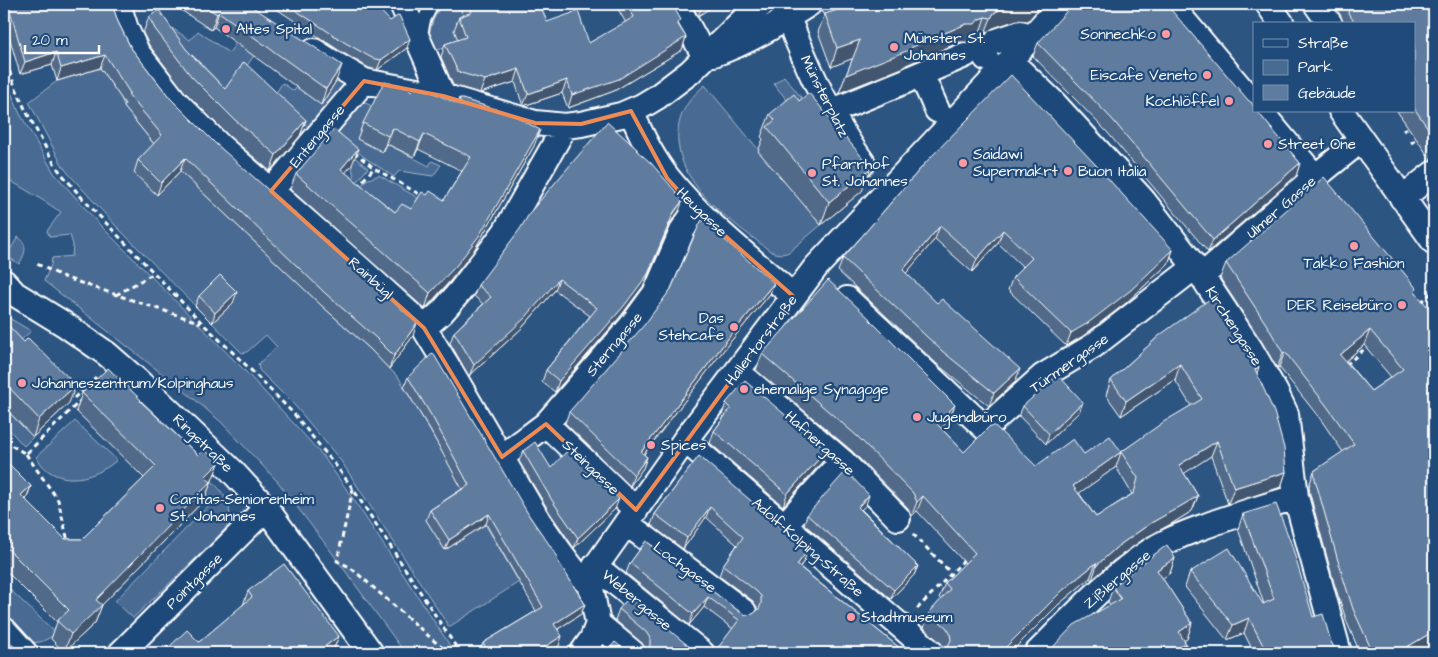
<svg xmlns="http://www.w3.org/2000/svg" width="1438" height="657" viewBox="0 0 1438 657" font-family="'Architects Daughter',sans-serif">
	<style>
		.green { fill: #486b92; stroke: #a4b5c8 }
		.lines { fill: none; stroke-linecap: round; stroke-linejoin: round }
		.lane-casing { stroke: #fff; stroke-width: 16 }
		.street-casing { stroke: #fff; stroke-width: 28 }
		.path { stroke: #fff; stroke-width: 3; stroke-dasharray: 5 4; stroke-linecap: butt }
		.lane { stroke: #1f4a7a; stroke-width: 12 }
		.street { stroke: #1f4a7a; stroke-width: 24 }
		.wall { fill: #516b89; stroke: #fff; fill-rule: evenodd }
		.shaded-wall { fill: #42576f; stroke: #fff }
		.building { fill: #5e7c9f; stroke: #fff; fill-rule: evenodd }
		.marked { fill: none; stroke: #ef8b55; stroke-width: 4; stroke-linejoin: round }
		.poi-dot { fill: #ff9aa2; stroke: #1f4a7a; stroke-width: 2 }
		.labels { text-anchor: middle; stroke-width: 4.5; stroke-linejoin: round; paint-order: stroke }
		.poi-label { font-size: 15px; fill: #fff; stroke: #1f4a7a; text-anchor: start }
		.street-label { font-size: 15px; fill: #fff; stroke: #1f4a7a }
	</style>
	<rect width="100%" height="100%" fill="#2c5582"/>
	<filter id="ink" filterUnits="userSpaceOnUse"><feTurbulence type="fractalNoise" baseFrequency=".02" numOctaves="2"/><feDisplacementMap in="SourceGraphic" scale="10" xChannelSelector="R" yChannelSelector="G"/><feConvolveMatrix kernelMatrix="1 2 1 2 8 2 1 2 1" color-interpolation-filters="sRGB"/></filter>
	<g filter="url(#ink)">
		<path class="green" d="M443,4h16l8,21 -8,18 -28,9c-1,-4 -2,-9 -2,-13 0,-11 7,-27 14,-35z
			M161,21l29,19 8,-9 31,22 10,-14 19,11 -22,31 -20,41z
			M98,65l23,33 3,9 33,41v47l23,-24 142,135 48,43 29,29 120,204 -70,45 -108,-166 -44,-53 -38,-38 -1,-6 19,-17 -11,-12 -19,17 -5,1 -127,-128 -48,-53 -6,-9 -32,-61 28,-21 26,-8z
			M4,75l15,37 35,61 45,51 148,149 50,54 26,29 33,47 99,150h-50l-75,-103 -52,-68 -57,-60 -28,-24 -149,-117 7,-16 1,-7 20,-2 1,-11 -3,-10 -20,2 -3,-6 14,-19 -25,-16 -32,-19z
			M784,76l53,66 -10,8 -53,-66z
			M338,78l13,8 -38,46 -38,-37 7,-12 12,8 3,-4 24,17z
			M705,85l116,140 -32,27c-7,3 -12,2 -19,-1 -36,-29 -87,-59 -92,-109 -2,-25 9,-42 27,-57z
			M359,100l15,7 13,37 42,22 3,-5 9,4 -8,11 -34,-5 -5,6 -30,-20 -30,-27z
			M332,139l36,29 -43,52 -6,-4 35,-37 -2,-14z
			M379,175l39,23 6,9 -19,18 -53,-28 14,-17z
			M18,237c11,7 7,18 1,27l-15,-10v-3l4,2z
			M4,315l27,16 -22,20 -5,-5z
			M4,407l29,30 -9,9 -20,-22z
			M75,421l42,39c-4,3 -8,7 -13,9 -16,10 -42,14 -58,0 -4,-3 -7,-8 -10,-12z
			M212,481c12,12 24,28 14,46 -2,4 -7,8 -10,12l-83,79 -18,-17 94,-96 -10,-11z
			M4,584l52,49c-26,21 -34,3 -52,-16z"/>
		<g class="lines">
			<g class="lane-casing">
				<path id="lane" d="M420,39l4,-19 8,-16"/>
			</g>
			<g class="street-casing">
				<path id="street" d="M118,4l8,25 11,23 38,49 45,45 127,111 64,58 13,13 29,47 85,145 22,32 18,24 12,7
					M402,4l41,92
					M676,4l29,53
					M1168,4l11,11 75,89
					M1268,4l14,20
					M1316,4l14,20
					M788,18c20,50 42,100 75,145
					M997,41l24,-8 11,3
					M980,49l6,9
					M314,51l19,12 31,18 79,15 92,27 30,3 16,-2 40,-9 21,-9 15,-9 33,-25 51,-50 21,-18
					M714,54c34,-11 65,-31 95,-50
					M1010,61l43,41 90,98 59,76 49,74 24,41 11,23 10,83 43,156
					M921,74l16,36
					M911,78l54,-23
					M631,111c10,24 21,47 37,67 36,45 83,80 125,118
					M1260,111l55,66
					M1341,111l93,131
					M830,112l76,-31
					M271,191l93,-110
					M1402,198l32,-25
					M1202,276l113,-99 46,-37
					M4,282l11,12 49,30 43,30 33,29 91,87 35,38 105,145
					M847,299l138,129 58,-52 50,-30 102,-79
					M424,328l18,-16 19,-22 44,-58 60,-106
					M738,372l104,89 56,57
					M546,424l90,86
					M685,440l247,213
					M502,457l44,-33 85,-98 25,-34 27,-63 13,-19
					M626,523l118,89
					M784,526l58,-65
					M595,566l107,87
					M598,624l35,29
					M4,630l21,23
					M121,653l145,-145
					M582,653l10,-14 6,-15 -8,-41 3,-13 92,-130 131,-173 184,-195 61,-68
					M1037,653c36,-36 72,-76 116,-104 19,-12 42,-19 63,-27 27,-9 53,-17 80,-25"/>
			</g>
			<path class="path" d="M569,4l4,11
				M4,54l8,25 13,30 30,56 6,8 22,26 119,124 45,43 47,48 43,53 16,22 107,164
				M4,82l8,-3
				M1403,131l6,-4
				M1411,143l6,-4
				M354,152l20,16 50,29
				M357,187l17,-19
				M37,264l29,14 135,45
				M116,295l38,-22
				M1421,302l13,-11
				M1346,365l22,-19
				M74,398l22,-21
				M4,441l22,13 55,-54
				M26,454l32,46 10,41
				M353,489l-16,72 13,6 98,86
				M913,534l38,39
				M917,609l49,-51"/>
			<use href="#lane" class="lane"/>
			<use href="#street" class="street"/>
		</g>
		<path class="wall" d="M5,4h107l6,18 13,26 39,50 45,45 198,193 -24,33 -19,-20 -48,-43 -142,-135 -23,24 -23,-22 4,-13 16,-16 -30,-37 1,-3 -25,-36 -43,13 -5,-16 -32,9 -16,-55v-11z
			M172,4h76l88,77 -15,24 -107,-78 -3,3z
			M269,4h105l33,44 -30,22 -8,-2 -29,-17z
			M459,4h31l1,1 56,17 42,21 37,-20 -11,-19h57l7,21 7,12 -4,13 -68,41 -46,17 -6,-15 -39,13 -8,-24 -35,11 -27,-8 -12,-28 4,-13 13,-4 -4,-10 5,-13 4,-2z
			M692,4h24l-18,12z
			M824,4h217l-2,4 -11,13 -11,-1 -24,8 -6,4 -3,4 -5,-1 -6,2 -5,5h-8l-54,23 -4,3 -63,25 14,-35 -22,9 -13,-35 7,-18 -4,-2z
			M1333,4h101v156h-3l-34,-49h17v-87h-70l-3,-8z
			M149,17l37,32 39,40 81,31 -6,16 -30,35 -41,-35 -44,-44 -36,-47 -6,-12z
			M1038,43l216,65 46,55 -4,13 -88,76 -101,-120 -74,-76z
			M412,91l45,13 2,-6 75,48 -61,106 -23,29 -25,28 -135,-120 6,-15 56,-9 -7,8 50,39 16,-3 16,-14 17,5 18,-29 -44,-22 -4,8 -27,-13 -4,8 -26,-13 6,-16z
			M799,101l63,90 -41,34 -63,-74 5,-12 -2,-2 9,-23z
			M637,149v2l42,60 -9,12 -26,62 -24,32 -65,75 -13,-10 4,-12 44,-54 -35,-26 -34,39 -52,47 -19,-33 4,-11 29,-28 -9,-8 4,-11z
			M928,160l245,90 -5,14 -42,39 -43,33 -17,10 -58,-56 5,-13 10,-10 -25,-24 -26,29 -37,-33 -29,34 109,109 -26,24 -52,-42 -99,-93 5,-13z
			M1226,263l190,30 18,350 -16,10h-58l-12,-28 -14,-42 -24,-89 -1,-8 5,-15 29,-19 -22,-32 -42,-53 -2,1 -15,-26 -42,-64zM1364,345l27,32 -20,14 -25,-30z
			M770,294l-44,53 -82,107 3,3 -4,11 -13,18 -65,-63 4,-11z
			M199,296l34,7 -21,20 -17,-17z
			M870,320l79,100 -8,8 23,24 72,14 48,-12 37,-2 70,-46 -16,-26 -54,36 -15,-21 5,-15 49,-45 97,39 29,98 -5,15 -53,17 -17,-48 -27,17 14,23 -6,15 -21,13 -26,14 -32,23 -21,19 -2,-2 -32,27 -48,48h-92l24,-2 3,-2 -4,-6 -17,-15 5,-15 12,-13 -2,-2 6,-15 20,-20 -48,-52 -6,6 -3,-9 -56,-57 -96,-81 6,-16zM1116,467l16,27 -36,23 -17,-24z
			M4,321l65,82 -36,34 -29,-30z
			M408,377l122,140 55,87 -4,10 -23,15 1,17 -12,7h-68l4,-10 53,-32 -50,-87 -41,26 -19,-30 4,-10 32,-21 -32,-59 -26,-43z
			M82,393l59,8 57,54 21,8 -15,37 -102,105 -7,18 -31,29 -13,-13 6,-17 -53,-53v-110l27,27 -5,14 39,39h17l62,-61 -68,-67z
			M1083,402l-4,10 -33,32 -27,-28 4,-10z
			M726,403l101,47 -5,12 -39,44 -73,-63 4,-12 10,-14 -2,-2z
			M523,451l92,58 -41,39 -24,-35 -31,-52z
			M699,456l105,105 -4,6 106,86 -190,-2 17,-22 -29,-22 -15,18 -63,-52 4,-10 16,-22 94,71 6,3 7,-1 4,-3v-4l-4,-6 -34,-25 4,-11 14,-20 -31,-28 -23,32 -32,-24 4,-11z
			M866,505l-5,4 57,57 -4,9 -23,24 -87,-75 3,-9z
			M1243,514l70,103 18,25 5,11h-82l-10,-20 -17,7 -42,-53 5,-15 73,32h1l-26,-75z
			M1175,558l-5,15 -8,5 30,45 -5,16 -3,1 2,4 -2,7h-144h7l5,-3 58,-43 -2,-3 5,-15z
			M248,591l91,45 -5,12 -6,5h-162l2,-5 31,-6 44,-37z
			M619,609l79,44 -52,-1v-3l-4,-6 -27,-23z"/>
		<path class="shaded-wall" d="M703,4h13l-18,12z
			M1017,4h24l-2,4 -11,13 -11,-1 -24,8 -6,4 -3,4 7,-18 3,-5 5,-3z
			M219,12l-5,15 -3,3 6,-16z
			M985,17l-6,18 -6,2 -5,5h-8l-54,23 -4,3 -63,25 7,-18 120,-51z
			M686,37l-4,13 -68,41 -46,17 4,-13z
			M410,39l-3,9 -30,22 4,-10z
			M860,40l-6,18 -23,9 6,-19z
			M56,52l-4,13 -32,9 5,-12z
			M105,55l-5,13 -43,13 4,-13z
			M342,65l-6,16 -15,24 5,-16z
			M519,69l-4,13 -35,11 5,-13z
			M567,80l-5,13 -39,13 5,-12z
			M306,120l-6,16 -30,35 6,-16z
			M393,128l-6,16 -4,8 5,-16z
			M540,130l-6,16 -61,106 -23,29 -25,28 5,-16z
			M424,134l-6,15 -4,8 6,-15z
			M358,149l-6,16 -17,20 6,-16z
			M1434,150v10h-3z
			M185,158l-5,13 -23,24 4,-12z
			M1300,163l-4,13 -88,76 5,-12z
			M871,168l-9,23 -41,34 8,-23z
			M683,200l-4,11 -9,12 -26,62 -24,32 -65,75 4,-11z
			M940,226l-5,13 -37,44 5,-13z
			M1003,230l-5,13 -26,29 5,-13z
			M1173,250l-5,14 -42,39 -43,33 -17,10 5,-13z
			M559,279l-4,11 -34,39 -52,47 5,-11z
			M774,283l-4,11 -44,53 -89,116 4,-11 89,-116z
			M237,292l-4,11 -21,20 3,-10z
			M417,323l-4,13 -24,33 5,-13z
			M1370,330l-6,15 -29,25 5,-15z
			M1285,352l-6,15 -2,1 6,-15z
			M1180,364l-5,16 -54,36 5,-15z
			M1259,367l-5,15 1,-13z
			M1020,369l-5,13 -26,24 5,-13z
			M76,385l-7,18 -36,34 6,-18z
			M1083,402l-4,10 -33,32 3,-10z
			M955,405l-6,15 -18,19 6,-15z
			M1217,441l-6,15 -37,24 5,-15z
			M827,450l-5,12 -39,44 4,-12z
			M1121,452l-5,15 -48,34 5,-15z
			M647,457l-4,11 -13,18 4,-11z
			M219,463l-15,37 -103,106 1,-1 -7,18 -31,29 7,-18 25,-34 109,-123z
			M1286,472l-5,15 -53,17 6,-16z
			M31,486l-7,18 -3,-9z
			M869,495l-3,10 -11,11 3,-9z
			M923,496l-6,15 -6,6 6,-15z
			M1198,496l-6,15 -21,13 -26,14 -32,23 -21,19 5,-15 21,-19 33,-23z
			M619,499l-4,10 -41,39 4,-10z
			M710,507l-4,10 -23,32 4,-11z
			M489,514l-3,10 -41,26 4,-10z
			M808,550l-4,11 -11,14 4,-10z
			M1175,558l-5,15 -18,13 5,-16z
			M1096,563l-6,15 -32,27 -48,48h-10l63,-63z
			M918,566l-4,9 -23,24 3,-9z
			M708,597l-4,10 -15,18 4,-11z
			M585,604l-4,10 -31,20 4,-10z
			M1249,618l-5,15 -17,7 6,-15z
			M1192,623l-5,16 -14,8 6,-15z
			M1434,631v12l-16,10h-21z
			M339,636l-5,12 -6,5h-12z
			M562,636l-3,10 -12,7h-12z
			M1186,644l-3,9 -2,-7z"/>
		<path class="building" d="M8,4h104l6,18 13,26 39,50 45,45 127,112 75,68 -23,33 -19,-19 -49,-43 -141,-136 -24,25 -23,-23 24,-25 -34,-41 2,-1 -25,-38 -44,13 -5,-16 -31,10z
			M201,4h47l94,61 -16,24 -107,-77 -2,2z
			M286,4h88l16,17 9,-6 11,24 -29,21 -9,-2 -28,-16z
			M468,4h22l1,1 5,-1 1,3 9,-3h34l7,18 31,-11 11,32 45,-26 -7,-13h45l9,16 -4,3 9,14 -67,42 -47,16 -5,-15 -39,14 -9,-25 -34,11 -27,-8 -13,-28 21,-7 -7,-20 13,-5z
			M846,4h171l-18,6 -5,3 -3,5 -6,-1 -6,2 -4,5h-9l-54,23 -3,3 -63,25 14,-35 -23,8 -12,-34 25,-8z
			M1073,4h92l8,8 75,88 4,3 2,5v3h3l43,52 -87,77 -101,-121 -74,-76z
			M1350,4h84v133l-20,-29v-84h-58l-8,-11 2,-8z
			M159,10l27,39 39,40 19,-27 62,58 -30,35 -41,-35 -44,-44 -36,-47 -6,-12z
			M1011,75l82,87 80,88 -42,40 -43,33 -17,10 -58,-56 19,-19 -29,-28 -26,29 -37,-33 -37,44 34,33 5,-4 78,70 -26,24 -52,-42 -99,-93 85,-98z
			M384,82l17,3 11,6 1,-4 17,4 32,15 -3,-8 53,16 28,16 -61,106 -23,30 -26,27 -134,-119 38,-45 24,20 -17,20 54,43 7,-8 9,5 11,-17 5,3 3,-4 14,9 27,-43 -47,-23 -4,8 -27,-14 -5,8 -25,-13z
			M809,93l62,75 -42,34 -62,-75 8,-7 -5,-6 24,-20 5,7z
			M607,122l30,27 -1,1 15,13 32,37 -9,12 -26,62 -24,32 -65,75 -13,-11 51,-62 -38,-29 -34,39 -51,47 -20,-33 37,-35 -13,-12 42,-56 11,-18z
			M1324,177l76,91 17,21 -3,2 20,23v317l-37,22h-24l-20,-44 -13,-41 -25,-89 -1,-8 40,-27 -28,-39 -41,-53 -2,1 -15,-26 -42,-64zM1370,330l33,39 -32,22 -31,-36z
			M702,220l72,63 -44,53 -89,116 6,5 -13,18 -65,-63 76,-88 26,-35 28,-64z
			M220,275l17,17 -22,21 -16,-17z
			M828,280l42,39v1l85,85 -18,19 27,28 26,-26h5l41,40 37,-27 11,15 26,-18 11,16 44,-31 37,-22 -22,-35 -54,37 -15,-21 49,-45 54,-39 31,46 14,25 -4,2 19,43 10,36 2,24 -52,16 -17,-47 -38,24 19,31 -22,13 -25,14 -33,23 -21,19 -1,-2 -33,27 -63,63h-82l7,-8 10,6h7l6,-5 3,-6 -1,-7 -4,-6 -17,-14 21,-24 -5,-6 30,-30 -52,-57 -6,6 -4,-9 -56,-57 -95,-82zM1121,452l17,26 -4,15 -38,24 -23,-31z
			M4,321l20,21 4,-4 48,47 -37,34 -35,-37z
			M433,353l97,164 28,40 -2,1 29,46 -31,20 8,12 -27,17h-46l-6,-10 60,-36 -54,-93 -40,26 -19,-30 39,-25 -35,-65 -26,-43z
			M108,368l33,32 -1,1 58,54 6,-6 15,14 -14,14 6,5 -115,118 6,5 -31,29 -14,-13 12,-11 -65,-65v-86l27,27 -10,9 44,44h17l74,-73 -74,-73z
			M1058,375l25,27 -34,32 -26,-28z
			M745,381l82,69 -40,44 -73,-63 17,-23 -5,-5z
			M535,442l16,26 17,-18 51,49 -41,39 -25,-36 -30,-51z
			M699,456l109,94 -11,15 109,88h-192l25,-33 -31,-23 -15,17 -63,-51 16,-22 94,71 6,3 7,-1 6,-5 2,-5v-8l-5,-5 -33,-26 20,-28 -33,-30 -23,31 -32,-24z
			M846,471l23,24 -11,12 60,59 -24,24 -87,-75z
			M1276,504l15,39 22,74 10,-3 8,28 3,5 2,6h-69l-18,-35 -16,7 -43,-53 39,-24 34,56 11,-5 -31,-85z
			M1167,545l8,13 -18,12 35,53 -13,9 7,12 -5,2 4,7h-163l11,-5 7,3h7l5,-3 22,-23 47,-26 -8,-12 23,-19z
			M284,564l55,72 -23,17h-142l-6,-5 19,-18 12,12 53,-45 -4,-6z
			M629,597l68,56h1h-54l4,-2 2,-6v-7l-4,-6 -27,-23z
			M4,636l15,16 2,1h-17z
			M615,642l13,11h1h-23z"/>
	</g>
	<path class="marked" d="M364,81l79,15 92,27 46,1 50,-13 36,67 29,32 97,86 -157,214 -90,-86 -44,33 -78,-129 -153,-137z"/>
	<g class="poi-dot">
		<circle cx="226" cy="29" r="5"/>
		<circle cx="1166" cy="34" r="5"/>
		<circle cx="894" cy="47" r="5"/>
		<circle cx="1207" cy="75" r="5"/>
		<circle cx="1229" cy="101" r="5"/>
		<circle cx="1268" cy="144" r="5"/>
		<circle cx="963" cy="163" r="5"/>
		<circle cx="1068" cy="171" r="5"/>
		<circle cx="812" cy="173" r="5"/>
		<circle cx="1354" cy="246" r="5"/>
		<circle cx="1402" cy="305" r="5"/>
		<circle cx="734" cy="327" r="5"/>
		<circle cx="22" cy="383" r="5"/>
		<circle cx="744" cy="389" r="5"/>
		<circle cx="917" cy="417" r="5"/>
		<circle cx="651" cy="445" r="5"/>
		<circle cx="160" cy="508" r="5"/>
		<circle cx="851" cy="617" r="5"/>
	</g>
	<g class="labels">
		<g class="poi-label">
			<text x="236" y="34">Altes Spital</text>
			<text x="1156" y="39" text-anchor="end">Sonnechko</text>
			<text x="904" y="43">Münster St.<tspan x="904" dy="17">Johannes</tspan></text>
			<text x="1197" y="80" text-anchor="end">Eiscafe Veneto</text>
			<text x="1219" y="106" text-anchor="end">Kochlöffel</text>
			<text x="1278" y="149">Street One</text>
			<text x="973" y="159">Saidawi<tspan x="973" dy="17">Supermakrt</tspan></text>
			<text x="822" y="169">Pfarrhof<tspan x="822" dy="17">St. Johannes</tspan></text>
			<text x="1078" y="176">Buon Italia</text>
			<text x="1354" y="268" text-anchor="middle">Takko Fashion</text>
			<text x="1392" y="310" text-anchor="end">DER Reisebüro</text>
			<text x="724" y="323" text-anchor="end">Das<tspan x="724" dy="17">Stehcafe</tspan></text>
			<text x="32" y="388">Johanneszentrum/Kolpinghaus</text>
			<text x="754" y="394">ehemalige Synagoge</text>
			<text x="927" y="422">Jugendbüro</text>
			<text x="661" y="450">Spices</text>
			<text x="170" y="504">Caritas-Seniorenheim<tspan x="170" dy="17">St. Johannes</tspan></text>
			<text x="861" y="622">Stadtmuseum</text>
		</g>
		<g class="street-label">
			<text transform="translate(825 96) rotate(63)" y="5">Münsterplatz</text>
			<text transform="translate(317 136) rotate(-50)" y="5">Entengasse</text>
			<text transform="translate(1281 207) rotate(-41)" y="5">Ulmer Gasse</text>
			<text transform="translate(702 212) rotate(44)" y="5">Heugasse</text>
			<text transform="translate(371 278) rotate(42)" y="5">Rainbügl</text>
			<text transform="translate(1234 326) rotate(57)" y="5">Kirchengasse</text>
			<text transform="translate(761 340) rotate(-53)" y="5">Hallertorstraße</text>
			<text transform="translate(614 344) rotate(-50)" y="5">Sterngasse</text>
			<text transform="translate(1069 363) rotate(-35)" y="5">Türmergasse</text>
			<text transform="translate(203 443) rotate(44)" y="5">Ringstraße</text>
			<text transform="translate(820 443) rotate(42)" y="5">Hafnergasse</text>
			<text transform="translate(591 467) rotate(44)" y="5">Steingasse</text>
			<text transform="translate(808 547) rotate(41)" y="5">Adolf-Kolping-Straße</text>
			<text transform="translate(685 567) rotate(37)" y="5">Lochgasse</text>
			<text transform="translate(1117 579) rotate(-40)" y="5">Zißlergasse</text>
			<text transform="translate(194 581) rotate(-45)" y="5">Pointgasse</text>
			<text transform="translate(637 600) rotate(40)" y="5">Webergasse</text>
		</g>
	</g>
	<rect width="1438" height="657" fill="none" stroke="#1f4a7a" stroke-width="20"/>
	<rect x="10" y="10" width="1418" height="637" fill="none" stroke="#fff" stroke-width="2" filter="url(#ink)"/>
	<rect x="1253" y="22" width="162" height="90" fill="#1f4a7a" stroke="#7992af"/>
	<rect x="1263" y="39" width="25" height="8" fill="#1f4a7a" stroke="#7992af"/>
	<text x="1298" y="48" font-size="15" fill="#ffffff">Straße</text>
	<rect x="1263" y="60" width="25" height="15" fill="#486b92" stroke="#7992af"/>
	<text x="1298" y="72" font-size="15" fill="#ffffff">Park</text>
	<rect x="1263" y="85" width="25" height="15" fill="#5e7c9f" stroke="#7992af"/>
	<text x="1298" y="98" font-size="15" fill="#ffffff">Gebäude</text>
	<path d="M25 45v8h74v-8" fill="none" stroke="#ffffff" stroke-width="2.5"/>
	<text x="32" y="45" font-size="15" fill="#ffffff" stroke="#1f4a7a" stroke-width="4" paint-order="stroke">20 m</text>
</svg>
